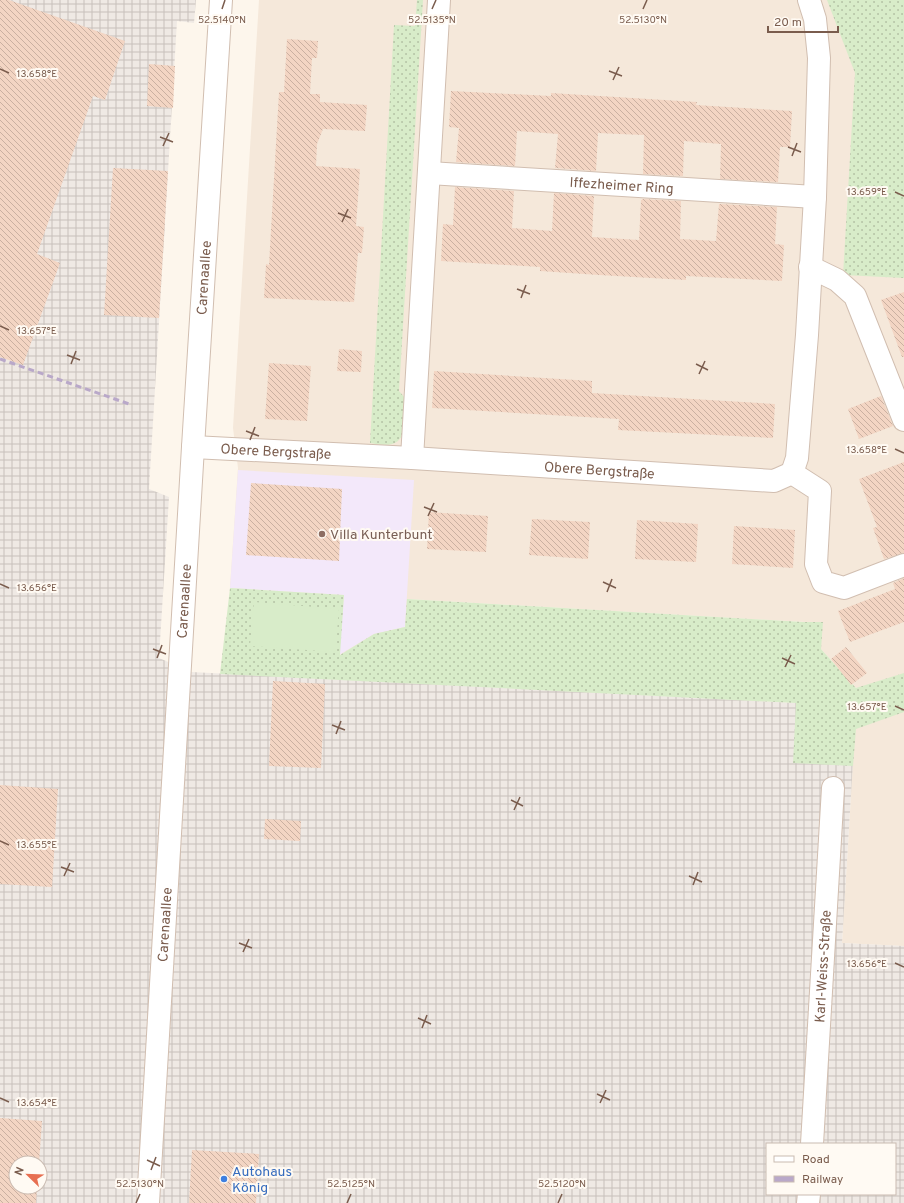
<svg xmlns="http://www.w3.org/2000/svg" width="904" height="1203" viewBox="0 0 904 1203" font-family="Overpass,sans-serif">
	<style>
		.residential { fill: #f5e8da }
		.industrial { fill: url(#industrial-grid); fill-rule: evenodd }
		.education { fill: #f3e8fa }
		.grass { fill: url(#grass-dots) }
		.garden { fill: #d8ecc9 }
		.building { fill: url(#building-back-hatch) }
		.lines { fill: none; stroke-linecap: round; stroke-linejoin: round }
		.street-casing { stroke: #d1beb0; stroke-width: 24 }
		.street { stroke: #fff; stroke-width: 22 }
		.rail { stroke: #b9a8c9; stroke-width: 3; stroke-dasharray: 6 4; stroke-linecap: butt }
		.ticks { fill: none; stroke: #7a5c4d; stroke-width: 1.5 }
		.education-dot { fill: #8d6e63; stroke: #fffaf3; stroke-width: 1.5 }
		.shop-dot { fill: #3f7fe0; stroke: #fffaf3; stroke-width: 1.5 }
		.labels { text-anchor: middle; stroke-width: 4; stroke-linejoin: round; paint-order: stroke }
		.street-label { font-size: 14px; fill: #7a5c4d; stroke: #fffaf3 }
		.education-label { font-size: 14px; fill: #785e54; stroke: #fffaf3; text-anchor: start }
		.shop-label { font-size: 14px; fill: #366cbe; stroke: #fffaf3; text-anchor: start }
		.ticks-label { font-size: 10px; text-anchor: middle; fill: #7a5c4d; stroke: #fffaf3; stroke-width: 4; stroke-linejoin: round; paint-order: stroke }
	</style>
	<defs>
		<pattern id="industrial-grid" width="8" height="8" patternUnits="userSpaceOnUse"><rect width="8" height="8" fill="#efe9e4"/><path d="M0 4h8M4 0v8" fill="none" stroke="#c7c0bb"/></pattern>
		<pattern id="grass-dots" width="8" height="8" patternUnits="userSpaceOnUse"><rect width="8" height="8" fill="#d8ecc9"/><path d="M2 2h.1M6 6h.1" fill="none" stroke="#b4c2a5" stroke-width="1.8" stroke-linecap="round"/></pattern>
		<pattern id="building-back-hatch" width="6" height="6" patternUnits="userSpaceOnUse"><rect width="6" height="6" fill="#f3d5c3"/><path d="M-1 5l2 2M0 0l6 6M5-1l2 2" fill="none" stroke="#cab0a1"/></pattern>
	</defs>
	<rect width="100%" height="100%" fill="#fdf6ec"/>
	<path class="residential" d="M259,0h645v946l-62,-3 13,-214 1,-41 -36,-40 2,-25 -414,-24 -3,28 -66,28 5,-60 -114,-7 8,-120 -5,-40z"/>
	<path class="industrial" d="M0,0h196l-2,23 -17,-2 -28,468 20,8 -10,161 32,14 605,31 59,26 -13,214 62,3v257h-904zM767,1144h128v50h-128zM16,1163h24v24h-24z"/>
	<path class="education" d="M238,470l176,10 -9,147 -31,7 -35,21 5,-60 -114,-7z"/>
	<path class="grass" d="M417,0h6l-24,391 7,8c0,12 2,42 -14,45 -7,2 -16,0 -22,-1l24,-418 21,1z
		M827,0h77v278l-61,-3 12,-202z
		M230,588l114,7 -4,60 34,-21 31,-7 2,-28 396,23h20l-2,27 35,39 48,-15v39l-48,17 -3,37 -60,-3 3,-60 -576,-29z"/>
	<path class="garden" d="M254,602l85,7 -4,43 -85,-6z"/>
	<path class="building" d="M0,0h9l116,41 -20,59 -12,-4 -56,158 23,9 -37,102 -23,-8z
		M287,39l31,2 -1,17h-5l-2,36h10v8l47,3 -2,26 -42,-2 -6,15 -1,22 44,3 -4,57 8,1 -2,26h-4l-4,49 -90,-4 2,-34 3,1 10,-173h5z
		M149,64l26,2 -2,42 -26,-2z
		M451,91l100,5v-3l146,9 -1,3 96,6 -2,36h-10l-2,35 -58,-3 1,-35 -37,-3 -1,35 -40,-2 1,-39 -25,-1 -21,-1 -2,38 -41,-3 3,-34 -41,-3 -2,35 -59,-4 3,-34 -10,-1z
		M113,168l55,3 -9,147 -55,-3z
		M455,187l59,4 -2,37 40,3 2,-38 40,3 -2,41 47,3 2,-40h1v-1l39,2 -1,38 36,2 3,-37 58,3 -2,37 9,1 -2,36 -96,-5v4l-87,-5 -59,-4v-4l-99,-6 2,-37 10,1z
		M904,292v65h-2l-21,-57z
		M339,349l23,2 -1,21 -24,-1z
		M269,363l42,3 -4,55 -42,-2z
		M434,371l158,10v12l183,11 -2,34 -155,-8 1,-11 -187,-11z
		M881,396l12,30 -34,13 -11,-30z
		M904,462v91l-20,6 -11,-31 4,-1 -18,-48z
		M251,483l91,6 -3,72 -93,-6z
		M429,512l59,4 -2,36 -59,-3z
		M532,519l58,3 -2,37 -59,-4z
		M637,520l61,4 -2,38 -61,-3z
		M734,526l61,4 -2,38 -61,-4z
		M904,578v44l-54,20 -12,-31 57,-22 -2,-6z
		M846,647l21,26 -16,12 -20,-26z
		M273,681l52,3 -4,84 -52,-2z
		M0,785l58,4 -6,98 -52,-3z
		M265,819l36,2 -1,20 -36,-2z
		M0,1118l42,3 -3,42h-23v24h21l-1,16h-36z
		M192,1150l67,4 -3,49h-67z"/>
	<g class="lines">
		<g class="street-casing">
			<g id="street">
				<path id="s1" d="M429,173l386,24"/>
				<path d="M810,267l27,13 18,16 49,124"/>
				<path id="s2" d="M193,447l219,11 362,23 18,-8"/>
				<path d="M412,458l27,-458"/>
				<path d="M792,473l5,-15 10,-123 8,-138 4,-139 -4,-39 -6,-19"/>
				<path d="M792,473l28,18 -4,73 7,18 21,6 60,-23"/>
				<path id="s3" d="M812,1144l21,-356"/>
				<path id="s4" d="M148,1203l45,-756 28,-447"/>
				<path d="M808,1203l1,-9"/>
			</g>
		</g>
		<use href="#street" class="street"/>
		<path class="rail" d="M0,359l132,46"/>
	</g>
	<path class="ticks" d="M222,9l3,-9M432,9l4,-9M643,9l4,-9M0,69l9,4M609,71l13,5M613,80l6,-13M160,137l13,5M163,146l6,-13M788,147l13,5M792,156l5,-13M895,192l9,4M338,213l13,5M342,222l6,-13M517,289l13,5M521,298l5,-13M0,326l9,4M67,355l13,5M71,364l5,-13M696,364l12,6M699,374l6,-13M246,431l13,5M250,440l5,-13M895,449l9,4M424,507l13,5M428,516l6,-13M603,582l13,6M0,584l9,4M607,592l5,-13M153,649l13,5M157,658l5,-13M782,658l13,6M785,667l6,-12M895,706l9,4M332,725l13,5M336,734l5,-13M511,800l12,6M514,810l6,-13M0,841l9,4M61,867l13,5M64,876l6,-13M689,876l13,6M693,885l5,-13M239,943l13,5M243,952l6,-13M895,963l9,4M418,1018l13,6M422,1028l5,-13M597,1094l13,6M0,1098l9,4M600,1103l6,-13M147,1160l13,6M151,1170l5,-13M136,1203l4,-9M347,1203l4,-9M558,1203l4,-9"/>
	<circle class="education-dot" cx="322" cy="534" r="4"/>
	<circle class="shop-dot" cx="224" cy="1179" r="4"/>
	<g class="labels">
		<g class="street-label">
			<text dy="5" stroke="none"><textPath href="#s1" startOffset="193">Iffezheimer Ring</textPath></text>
			<text dy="5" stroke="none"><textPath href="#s4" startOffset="927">Carenaallee</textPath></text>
			<text dy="5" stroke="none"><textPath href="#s2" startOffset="83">Obere Bergstraße</textPath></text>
			<text dy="5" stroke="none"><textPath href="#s2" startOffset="407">Obere Bergstraße</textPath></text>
			<text dy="5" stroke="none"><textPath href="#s4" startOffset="603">Carenaallee</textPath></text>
			<text dy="5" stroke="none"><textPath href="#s4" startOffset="279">Carenaallee</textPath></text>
			<text dy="5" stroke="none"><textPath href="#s3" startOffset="178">Karl-Weiss-Straße</textPath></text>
		</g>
		<g class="education-label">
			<text x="330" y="539">Villa Kunterbunt</text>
		</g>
		<g class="shop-label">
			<text x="232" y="1176">Autohaus<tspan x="232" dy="16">König</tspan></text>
		</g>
	</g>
	<g class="ticks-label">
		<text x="222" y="23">52.5140°N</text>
		<text x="643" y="23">52.5130°N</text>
		<text x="432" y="23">52.5135°N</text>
		<text x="37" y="77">13.658°E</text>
		<text x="867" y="195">13.659°E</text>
		<text x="37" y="334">13.657°E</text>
		<text x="867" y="453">13.658°E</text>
		<text x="37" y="591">13.656°E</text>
		<text x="867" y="710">13.657°E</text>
		<text x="37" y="848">13.655°E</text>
		<text x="867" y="967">13.656°E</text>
		<text x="37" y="1106">13.654°E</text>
		<text x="140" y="1187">52.5130°N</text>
		<text x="351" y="1187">52.5125°N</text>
		<text x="562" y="1187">52.5120°N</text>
	</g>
	<rect x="766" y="1143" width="130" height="52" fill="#fffaf3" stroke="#cabbb1"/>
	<rect x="774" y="1156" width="20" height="6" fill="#ffffff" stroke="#cabbb1"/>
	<text x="802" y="1163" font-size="12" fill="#7a5c4d">Road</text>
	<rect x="774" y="1176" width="20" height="6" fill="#b9a8c9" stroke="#cabbb1"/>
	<text x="802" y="1183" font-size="12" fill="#7a5c4d">Railway</text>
	<g transform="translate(28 1175) rotate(293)"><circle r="19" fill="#fffaf3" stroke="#cabbb1"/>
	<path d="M0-3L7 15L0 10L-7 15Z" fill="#e76f51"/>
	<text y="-6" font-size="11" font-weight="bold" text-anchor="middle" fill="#7a5c4d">N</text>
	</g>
	<path d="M768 26v6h70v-6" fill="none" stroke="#7a5c4d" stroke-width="2"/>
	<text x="774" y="26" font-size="12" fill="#7a5c4d" stroke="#fffaf3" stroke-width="3" paint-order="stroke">20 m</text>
</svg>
